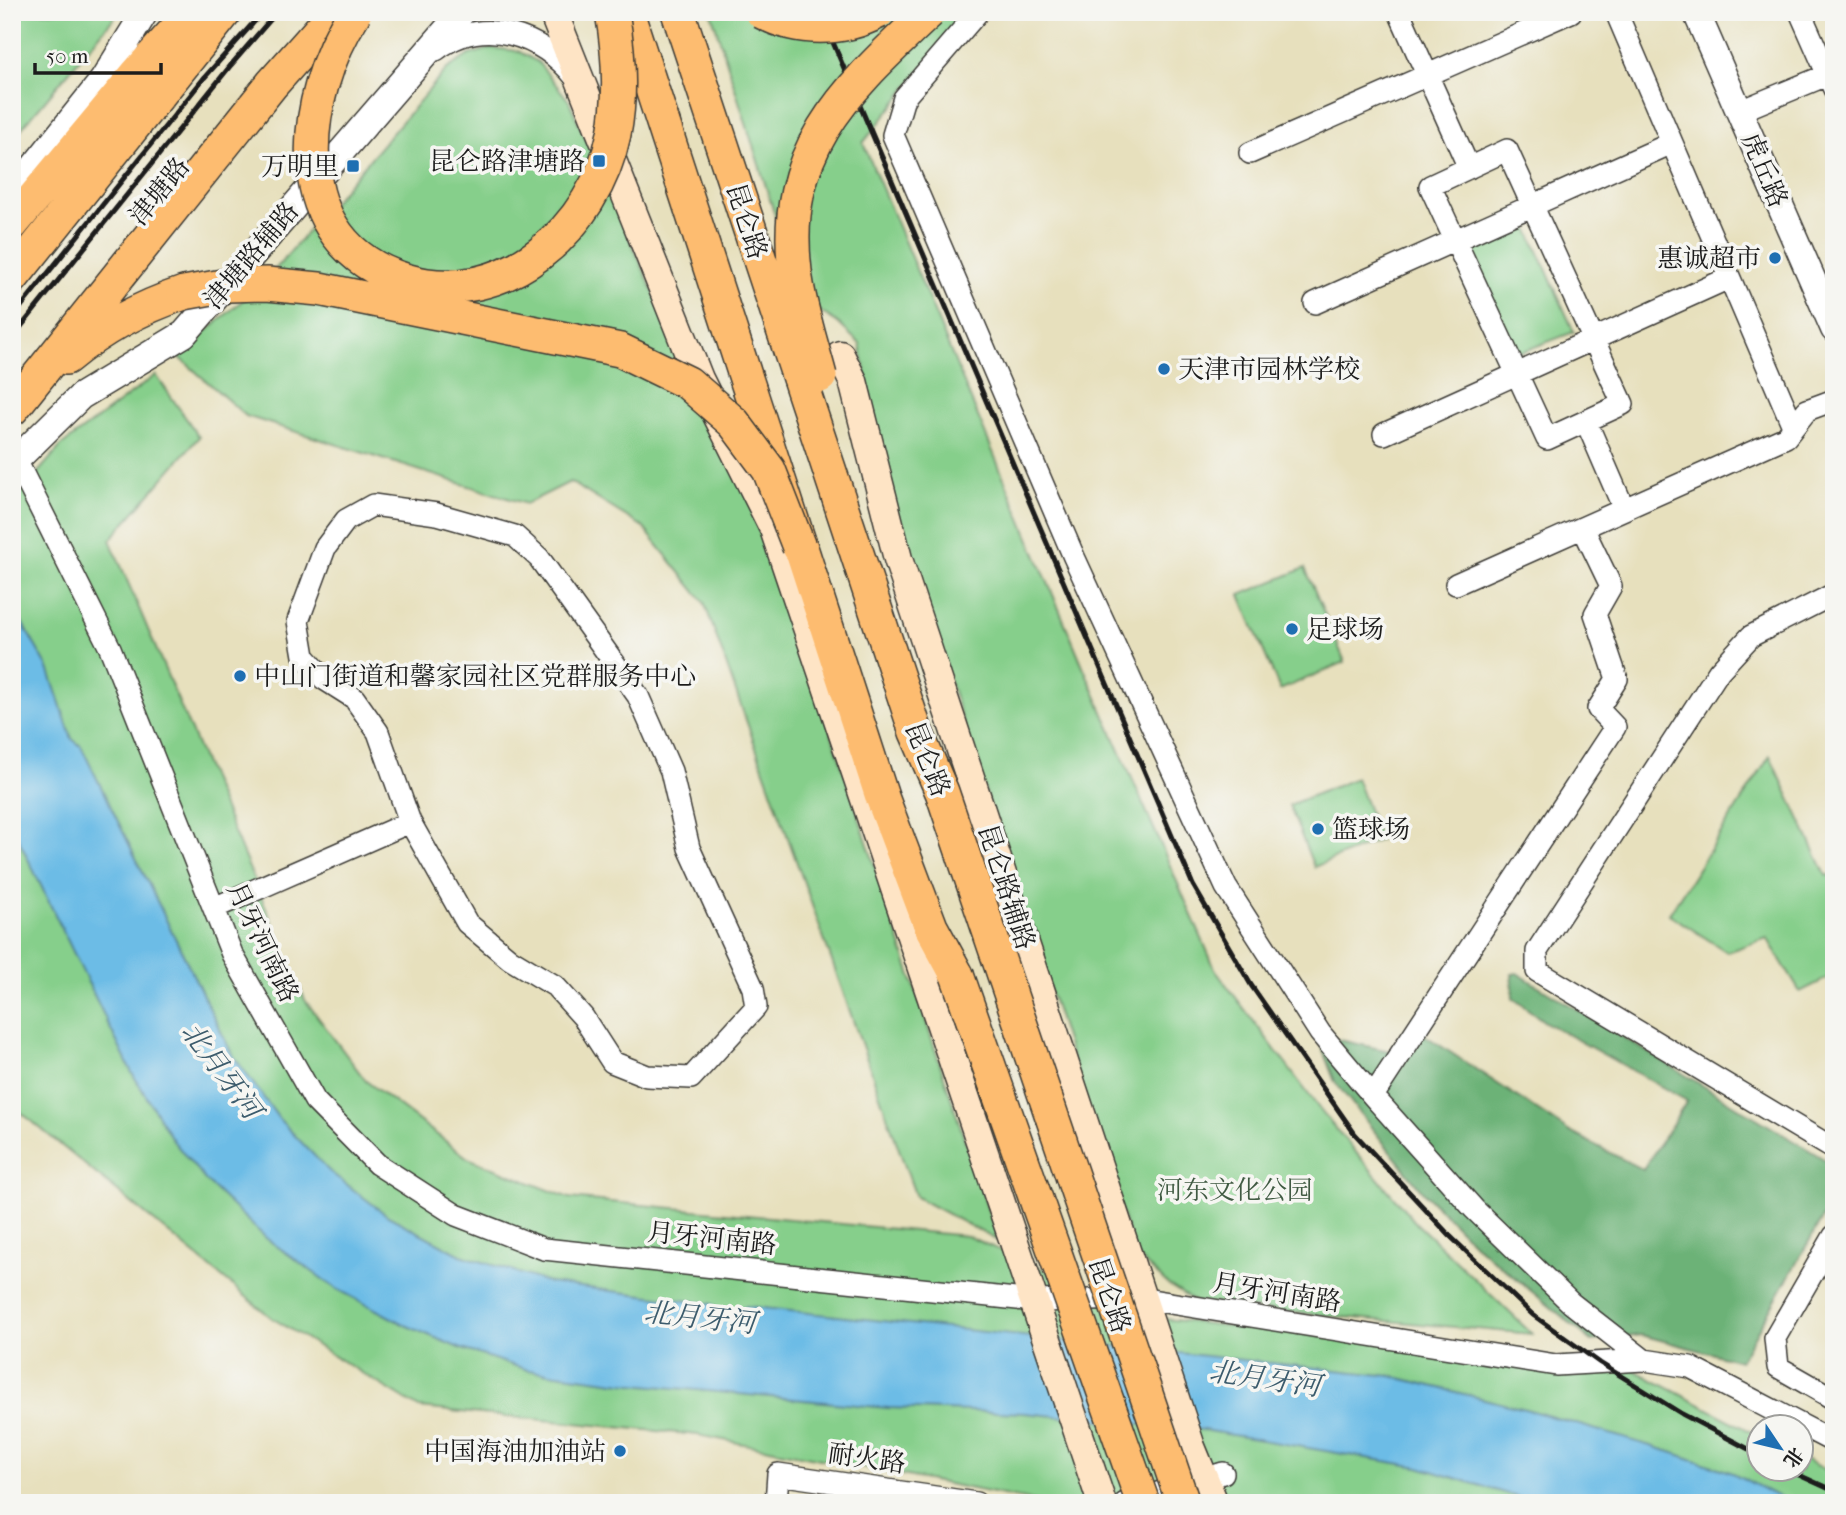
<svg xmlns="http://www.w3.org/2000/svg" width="1846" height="1515" viewBox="0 0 1846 1515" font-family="'IM FELL French Canon','Noto Serif SC',serif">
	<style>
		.green { fill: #86cf8b; stroke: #517654; stroke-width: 2 }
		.forest { fill: #6cb277; stroke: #44674a; stroke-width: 2 }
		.water { fill: #6cbce6; stroke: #446c81; stroke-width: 2 }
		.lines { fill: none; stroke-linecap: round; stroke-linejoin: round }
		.minor-casing { stroke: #3a3934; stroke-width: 24 }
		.tertiary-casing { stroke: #3a3934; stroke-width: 29 }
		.secondary-casing { stroke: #3a3934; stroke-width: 31 }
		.trunk-casing { stroke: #3a3934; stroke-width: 36 }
		.minor { stroke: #fff; stroke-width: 21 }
		.tertiary { stroke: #fff; stroke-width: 26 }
		.secondary { stroke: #fee4c5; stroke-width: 28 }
		.trunk { stroke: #fdbc6f; stroke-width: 33 }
		.rail { stroke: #1c1c1c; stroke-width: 5 }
		.trunk-bridge-casing { stroke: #3a3934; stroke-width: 36; stroke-linecap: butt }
		.trunk-bridge { stroke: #fdbc6f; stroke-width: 33 }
		.poi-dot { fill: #1f6fb2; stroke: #f6f6f2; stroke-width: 2.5 }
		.labels { text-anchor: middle; stroke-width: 7; stroke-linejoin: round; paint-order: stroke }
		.poi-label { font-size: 26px; fill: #1c1c1c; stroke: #f6f6f2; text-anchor: end }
		.street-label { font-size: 26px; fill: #1c1c1c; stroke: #f6f6f2 }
		.park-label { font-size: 26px; fill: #415b43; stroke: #f6f6f2 }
		.water-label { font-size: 28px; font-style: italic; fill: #3c5c6d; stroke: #f6f6f2 }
	</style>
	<rect width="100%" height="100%" fill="#f6f6f2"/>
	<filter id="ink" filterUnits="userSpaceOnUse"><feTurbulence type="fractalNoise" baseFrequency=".0143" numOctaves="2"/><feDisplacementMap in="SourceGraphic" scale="14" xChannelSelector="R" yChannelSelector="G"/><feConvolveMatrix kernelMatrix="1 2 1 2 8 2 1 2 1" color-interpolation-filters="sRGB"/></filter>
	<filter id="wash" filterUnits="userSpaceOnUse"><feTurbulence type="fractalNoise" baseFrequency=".00686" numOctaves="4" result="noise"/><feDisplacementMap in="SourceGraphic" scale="28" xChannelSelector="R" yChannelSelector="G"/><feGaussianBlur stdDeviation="1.57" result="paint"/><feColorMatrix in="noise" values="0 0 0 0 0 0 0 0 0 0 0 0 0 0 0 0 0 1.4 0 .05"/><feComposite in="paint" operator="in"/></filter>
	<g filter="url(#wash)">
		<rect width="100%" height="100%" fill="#e7e0bd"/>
		<path class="green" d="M12,12h107l-107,128z
			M711,12h257l-105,131 220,523 133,305 108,144 92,108 116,111 -334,-30 -32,-21 -31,-29 -245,-757 -30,-153 -22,-21 -23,-15 -38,-86z
			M492,48l26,3 20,11 31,39 110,249 75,159 34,92 210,640 -82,-44 -212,-595 -61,-75 -73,-45 -44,22 -280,-88 -68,-60 89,-77 180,-210 22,-14z
			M1527,226l47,106 -58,22 -48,-102z
			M156,375l43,62 -89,103 195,460 61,81 102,77 101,40 398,38 189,82 478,52 124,65v35h42l1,-13 33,17v29h-790l-346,-68 -279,-27 -147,-90 -260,-213v-603l49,-56z
			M1305,568l40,94 -65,28 -40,-95z
			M1770,756l56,119 8,1v99l-34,17 -33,-54 -40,14 -58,-38z
			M1356,778l24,62 -66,27 -25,-62z"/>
		<path class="forest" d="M1517,973l317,192v33l-94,163 -99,-26 -49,6 -118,-97 -51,-52 -88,-110 -18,-47 90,20 16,-21 147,98 73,38 44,-69 -142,-79 -32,-24 -1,-24z"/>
		<path class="water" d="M12,605l36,63 24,71 9,7 151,308 48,66 49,51 59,45 73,39 89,28 162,21 15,13 7,-1 11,-10 646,70 138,34 142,42 62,21 57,30h-253l-118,-36 -216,-37 -179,-17 -136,-5 -266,-25 -94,-13 -69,-22 -54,-23 -70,-37 -68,-49 -61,-58 -32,-39 -42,-69 -120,-247z"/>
	</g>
	<g filter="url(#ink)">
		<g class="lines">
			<g class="minor-casing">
				<path id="minor" d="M978,12l-74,86 -11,37 181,422 152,330 94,146 53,63 242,-369 -17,-18 19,-30 -22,-65 16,-28 -28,-58
					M1399,12l70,156
					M1616,12l177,414
					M1800,12l34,77
					M436,50c48,-36 105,-15 140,28
					M1740,111l87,-36
					M1507,150l116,254 -76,35 -117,-253z
					M1250,153l321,-141
					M1315,303l357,-160
					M1586,421l38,88
					M1384,434l345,-156
					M16,460l94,188 122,306 83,147 62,63 79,51 88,34 491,52 110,-2 411,66 88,-5 46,7 144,75
					M1456,584l330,-147 21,-27 27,-10
					M1834,594l-83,42 -32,35 -182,280v20l297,178
					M214,908l196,-86 57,101 43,36 45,27 28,31 29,45 35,14 44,2 65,-71 -3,-19 -64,-140 -18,-77 -33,-75 -99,-138 -24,-22 -78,-22 -64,-9 -27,15 -21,28 -27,73 6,35 20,23 30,19 24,34 32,90
					M1373,1096l101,113 97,94 73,57
					M1834,1236l-59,102 3,29 56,32
					M776,1503l2,-29 198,29
					M1125,1503l98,-30"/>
			</g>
			<g class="tertiary-casing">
				<path id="tertiary" d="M1696,12l138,317
					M12,194l91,-114 42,-68
					M12,464l69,-68 103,-62 278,-322"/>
			</g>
			<g class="secondary-casing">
				<path id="secondary" d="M553,12l146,367 75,150 328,974
					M840,355l13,26 45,178 293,888 23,56"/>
			</g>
			<g class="trunk-casing">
				<path id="trunk" d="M627,12l255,785 49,130 26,48
					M12,224l124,-149 56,-63
					M12,278l213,-266
					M66,358c36,-30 73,-50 118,-65
					M12,409l260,-325 64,-72"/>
			</g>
			<use href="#minor" class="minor"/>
			<use href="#tertiary" class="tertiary"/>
			<use href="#secondary" class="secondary"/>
			<use href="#trunk" class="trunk"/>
			<path class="rail" d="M820,12l373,873 58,100 104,149 95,102 83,79 67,48 82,51 76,40
				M12,318l192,-240 59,-66
				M12,338l219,-273 46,-53
				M1788,1470l46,21"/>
			<g class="trunk-bridge-casing">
				<path id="trunk-bridge" d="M355,12c-56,86 -73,231 50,268 100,30 190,-52 209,-146 8,-41 5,-81 -2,-122
					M678,12l238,720 26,60 241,711
					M762,12c36,19 80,19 116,0
					M184,293l44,-8 39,-1 52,5 301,61 68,33 46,40 35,47 30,77
					M820,376c-9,-34 -21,-70 -25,-105 -15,-123 53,-182 134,-259
					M957,975l186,528"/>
			</g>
			<use href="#trunk-bridge" class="trunk-bridge"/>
		</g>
	</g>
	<g class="poi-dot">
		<rect x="592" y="154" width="14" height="14" rx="3.5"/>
		<rect x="346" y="159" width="14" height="14" rx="3.5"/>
		<circle cx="1775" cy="258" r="7"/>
		<circle cx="1164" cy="369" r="7"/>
		<circle cx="1292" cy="629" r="7"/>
		<circle cx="240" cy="676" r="7"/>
		<circle cx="1318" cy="829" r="7"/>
		<circle cx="620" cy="1451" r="7"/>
	</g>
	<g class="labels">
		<g class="poi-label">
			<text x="585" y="170">昆仑路津塘路</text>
			<text x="339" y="175">万明里</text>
			<text x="1761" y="267">惠诚超市</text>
			<text x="1178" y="378" text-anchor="start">天津市园林学校</text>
			<text x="1306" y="638" text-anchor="start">足球场</text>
			<text x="254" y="685" text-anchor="start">中山门街道和馨家园社区党群服务中心</text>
			<text x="1332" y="838" text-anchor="start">篮球场</text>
			<text x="606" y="1460">中国海油加油站</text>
		</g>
		<g class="street-label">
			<text transform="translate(1765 170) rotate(67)" y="9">虎丘路</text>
			<text transform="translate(159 191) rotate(-51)" y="9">津塘路</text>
			<text transform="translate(747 221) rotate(72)" y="9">昆仑路</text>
			<text transform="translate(251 255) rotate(-50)" y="9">津塘路辅路</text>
			<text transform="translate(928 759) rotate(68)" y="9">昆仑路</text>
			<text transform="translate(1007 887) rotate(72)" y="9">昆仑路辅路</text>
			<text transform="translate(263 942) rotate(64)" y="9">月牙河南路</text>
			<text transform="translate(712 1238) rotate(6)" y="9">月牙河南路</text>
			<text transform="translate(1277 1292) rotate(9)" y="9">月牙河南路</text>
			<text transform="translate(1110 1295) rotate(71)" y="9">昆仑路</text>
			<text transform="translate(867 1458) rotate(8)" y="9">耐火路</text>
		</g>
		<g class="park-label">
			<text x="1235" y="1199">河东文化公园</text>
		</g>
		<g class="water-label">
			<text transform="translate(222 1070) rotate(53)" y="10">北月牙河</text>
			<text transform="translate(700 1317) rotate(6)" y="10">北月牙河</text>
			<text transform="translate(1265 1378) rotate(8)" y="10">北月牙河</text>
		</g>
	</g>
	<rect width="1846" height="1515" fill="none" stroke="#f6f6f2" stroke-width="42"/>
	<g transform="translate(1780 1448) rotate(125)"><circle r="33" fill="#f6f6f2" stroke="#9f9f9c" stroke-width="2"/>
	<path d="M0-5L12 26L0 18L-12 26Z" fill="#1f6fb2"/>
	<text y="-10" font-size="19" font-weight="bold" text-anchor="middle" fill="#1c1c1c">北</text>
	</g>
	<path d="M35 63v10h126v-10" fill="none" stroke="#1c1c1c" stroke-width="3.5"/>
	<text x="46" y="63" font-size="21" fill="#1c1c1c" stroke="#f6f6f2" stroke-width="5" paint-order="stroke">50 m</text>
</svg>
